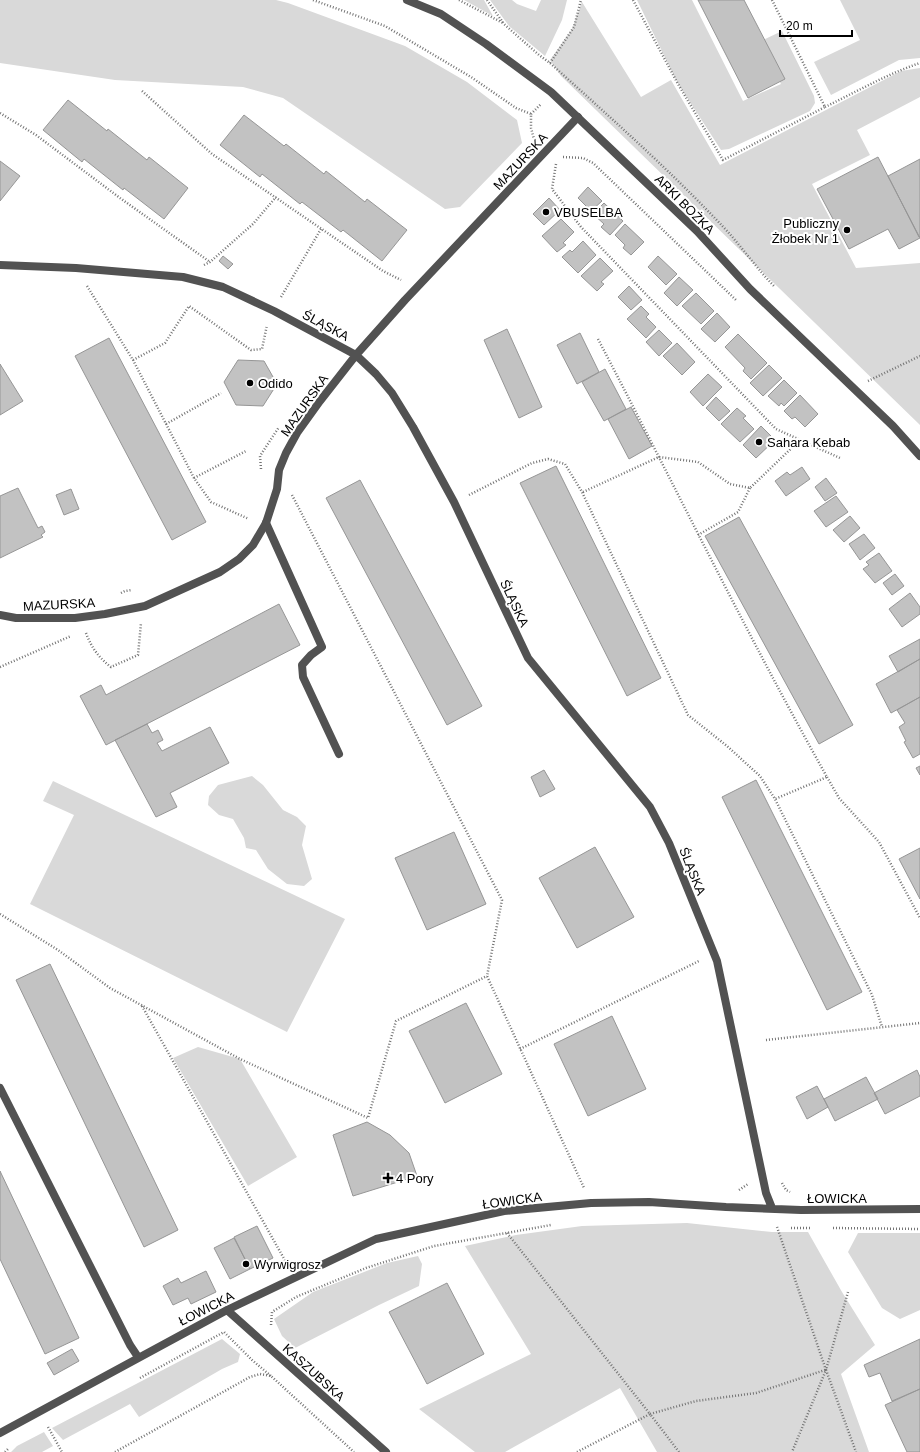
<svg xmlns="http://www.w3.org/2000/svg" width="920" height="1452" viewBox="0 0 920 1452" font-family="Helvetica,sans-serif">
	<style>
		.green { fill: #d9d9d9 }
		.building { fill: #c2c2c2; stroke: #969696 }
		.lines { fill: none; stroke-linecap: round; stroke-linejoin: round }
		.path { stroke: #747474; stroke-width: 2.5; stroke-dasharray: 1 2; stroke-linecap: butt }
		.service { stroke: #525252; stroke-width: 8 }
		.minor { stroke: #525252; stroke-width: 8 }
		.tertiary { stroke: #525252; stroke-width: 8 }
		.poi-dot { fill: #000; stroke: #fff; stroke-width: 1.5 }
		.labels { text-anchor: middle; stroke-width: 4; stroke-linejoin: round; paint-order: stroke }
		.street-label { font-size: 13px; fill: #000; stroke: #fff }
		.poi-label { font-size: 13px; fill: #000; stroke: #fff; text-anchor: start }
	</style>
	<rect width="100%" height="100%" fill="#fff"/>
	<path class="green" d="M0,0h276l12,3 117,43 62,36 50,38 5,23 -62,64 -15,2 -162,-111 -40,-11 -128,-7 -115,-17z
		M464,0h20l9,16z
		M490,0h22l5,4 19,7 5,-11h26l-5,20 -17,36 -36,-30z
		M637,0h55l51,101 38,-17 -22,-42 23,-11 32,65 1,7 -5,8 -81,38 -8,1 -44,-68z
		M840,0h80v58l-21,2 -68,35 -17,-33 46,-22z
		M582,2l59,95 30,-17 49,85 181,-94 19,-3v29l-63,33 13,25 -58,29 44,84 64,-5v162l-359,-349 -11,-16 22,-31z
		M252,776l11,9 20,25 14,7 9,9 -4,19 10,34 -8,7 -17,-2 -19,-15 -12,-19 -10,-2 -2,-10 -11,-19 -14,-4 -11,-10 1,-9 9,-11z
		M53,781l292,138 -58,113 -257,-128 44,-89 -31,-14z
		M198,1047l42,12 57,98 -49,29 -75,-128z
		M687,1223l85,9h36l34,60 33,53 -34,29 28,78h-212l-37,-64 -115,64h-30l-56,-43 112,-55 -66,-108 51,-11 66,-9z
		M858,1233h62v77l-20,9 -18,-11 -34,-56z
		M418,1256l4,8 -3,22 -40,19 -84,43 -13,-12 -8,-17 39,-27 74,-29z
		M222,1339l18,15 -2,8 -16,7 -83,48 -9,-13 -67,36 -11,-12z
		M44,1432l9,14 -11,6h-31l6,-6z"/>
	<path class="building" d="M698,0h46l41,79 -37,19z
		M68,100l39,31 1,-2 39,31 2,-3 39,31 -24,31 -40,-31 -1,2 -39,-31 -2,3 -39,-32z
		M244,115l40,31 2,-2 38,30 2,-3 39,31 2,-3 40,31 -25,31 -39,-31 -2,2 -39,-30 -2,2 -38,-30 -2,3 -40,-32z
		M878,157l42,81 -21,11 -11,-20 -39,20 -32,-60z
		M920,159v78h-1l-31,-61z
		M0,161l20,15 -20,25z
		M588,187l14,14 -11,10 -13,-13z
		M549,198l11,12 -16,15 -11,-11z
		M604,203l19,18 -13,14 -9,-8 3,-3 -11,-10z
		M561,219l13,13 -11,11 3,2 -9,7 -15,-16z
		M625,224l19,18 -13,13 -8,-7 2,-3 -10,-10z
		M583,241l13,14 -18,18 -16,-16 8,-7 2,2z
		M223,256l10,8 -5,5 -9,-8z
		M658,256l19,18 -11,11 -18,-18z
		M600,258l13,13 -12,11 3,2 -7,7 -16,-15z
		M679,277l14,13 -16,16 -13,-13z
		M629,286l13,14 -11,10 -13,-13z
		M696,293l18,18 -13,13 -19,-18z
		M641,306l8,8 -3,3 10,10 -10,11 -19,-19z
		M717,313l13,14 -15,15 -14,-13z
		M507,329l35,78 -23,11 -35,-78z
		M659,330l13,13 -13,13 -13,-14z
		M580,333l19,39 -22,12 -20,-39z
		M738,334l29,29 -16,16 -8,-8 2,-3 -20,-21z
		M109,338l97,184 -34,18 -97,-184z
		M677,343l18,19 -13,13 -19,-19z
		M238,360l26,1 13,23 -14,22 -27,-1 -12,-23z
		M0,364l23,37 -23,14z
		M769,365l13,13 -19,18 -13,-13z
		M605,369l21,40 -22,12 -22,-39z
		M708,374l14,13 -19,19 -13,-14z
		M784,380l13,13 -13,13 -3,-3 -2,3 -11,-10z
		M800,395l18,19 -13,13 -10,-10 -3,2 -8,-8z
		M716,397l14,14 -11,10 -13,-13z
		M631,407l21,39 -23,13 -21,-40z
		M737,408l9,8 -3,2 11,11 -14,13 -19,-18z
		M761,426l14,14 -19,18 -13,-13z
		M556,466l105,212 -34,18 -107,-213z
		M802,467l8,12 -24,17 -11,-15 12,-9 3,3z
		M826,478l11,15 -12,8 -10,-14z
		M360,480l122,226 -35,19 -121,-227z
		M18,488l20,40 4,-2 3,6 -4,3 2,2 -43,21v-62z
		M71,489l8,20 -15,6 -8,-20z
		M836,496l12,16 -22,15 -12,-16z
		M850,516l10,12 -16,14 -11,-12z
		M739,517l114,208 -34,19 -114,-208z
		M864,534l11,14 -15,12 -11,-16z
		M879,553l13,18 -17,12 -12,-14 6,-4 -3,-3z
		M895,574l9,12 -12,9 -9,-12z
		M910,593l10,14v7l-18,13 -13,-18z
		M279,604l21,41 -194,100 -26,-49 21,-11 5,10z
		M920,639v20l-22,13 -9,-16z
		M920,659v38l-29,16 -15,-29z
		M920,697v57l-7,4 -9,-16 2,-1 -7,-14 6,-4 -8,-13z
		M147,724l5,9 6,-3 5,10 -6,3 5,8 48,-24 19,36 -59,30 7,14 -21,10 -41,-77z
		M920,766v9l-4,-7z
		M544,770l11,19 -15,8 -9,-20z
		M756,780l106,212 -35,18 -105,-213z
		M454,832l32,72 -59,26 -32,-72z
		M595,847l39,70 -57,31 -38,-70z
		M920,848v51l-21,-40z
		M50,964l128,266 -34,17 -128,-267z
		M466,1003l36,71 -57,29 -36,-72z
		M612,1016l34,73 -58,27 -34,-72z
		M917,1070l3,7v19l-35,18 -11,-21z
		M866,1077l12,22 -43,22 -11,-22z
		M817,1086l11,21 -21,12 -11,-22z
		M367,1122l23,13 19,18 8,23 -64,20 -20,-61z
		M0,1171l79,167 -34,16 -45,-95z
		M257,1226l16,32 -23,11 -16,-32z
		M234,1238l16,31 -20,10 -16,-31z
		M206,1271l10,21 -25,12 -3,-6 -15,7 -10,-19 15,-8 3,5z
		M447,1283l37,71 -57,30 -38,-72z
		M920,1339v50l-28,12 -12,-28 -11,4 -5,-12z
		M72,1349l7,12 -25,14 -7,-12z
		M920,1389v63h-13l-22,-47z"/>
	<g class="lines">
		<path class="path" d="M313,0l72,26 86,51 45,31 15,6v14l3,11
			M459,0l44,23
			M487,0l17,24 35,31 11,8c60,54 122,109 178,169 16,18 30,38 47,55
			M633,0l45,84 45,76 102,-53 -53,-107
			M550,63l24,-36 7,-27
			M142,91l70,63 171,117 18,9
			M825,107c31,-15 62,-33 95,-44
			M0,113l36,22 84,63 90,64
			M531,114l10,-10
			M563,157l20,1 10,5 143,137
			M556,164l-4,25 29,38 195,202 64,29
			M204,265l6,-3 43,-38 23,-27
			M87,286l46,74 61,118 17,24 38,17
			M281,297l40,-68
			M598,339c76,145 148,294 229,438l-52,22
			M133,360l32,-17 24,-37 62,44 11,-1 5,-24
			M868,381l52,-25
			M166,424l55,-31
			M261,469l-1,-13 19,-29
			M194,478l52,-27
			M583,492l76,-35 39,5 32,22 20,4 50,-48
			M292,495l210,405 -15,76 97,212
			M469,495l63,-32 16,-4 17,5 17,28 106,223 39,31 33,30 15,23 97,196 10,32
			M698,535l40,-23 12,-24
			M121,593l4,-2 7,-1
			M86,633c5,14 13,25 25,34l27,-12 3,-32
			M0,667l71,-31
			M827,777l12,21 40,44 41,76
			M0,914l58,36 52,38 130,71 128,59 28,-97 91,-45
			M142,1006l145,258
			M766,1040l154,-17
			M520,1049l179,-88
			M782,1183l4,7 4,2
			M739,1190l9,-6
			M777,1227l49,143 -34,82
			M791,1228h21
			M833,1228l87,1
			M507,1233l143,181 -73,38
			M848,1292l-22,78 30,82
			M271,1325l1,-13 24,-15 70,-29 68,-22 117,-21
			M140,1378l84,-46 28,28 19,16
			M48,1427l14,25
			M5,1452l4,-4
			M115,1452l135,-75 10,-3 11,2 83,76
			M679,1452l-29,-38 46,-13 60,-8 69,-23"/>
		<path class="service" d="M266,523l56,124 -11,8 -9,10 1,12 36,77
			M0,1088l130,257 8,12"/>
		<path class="minor" d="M0,265l76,3 107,9 40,10 51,24 82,44 20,19 16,19 21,34 41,75 74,156 122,149 19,36 48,118 49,232 6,15
			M0,615l16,3h59l30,-4 40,-8 75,-34 19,-13 14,-14 13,-22 11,-34 2,-19 7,-17 11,-20 23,-32 36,-46 49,-55 173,-183
			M227,1310l159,142
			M0,1433l227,-123 149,-71 128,-28 87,-8 58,-1 77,5 75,3 119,-1"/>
		<path class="tertiary" d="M407,0l34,14 45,30 65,48 146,139 53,58 143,137 27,30"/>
	</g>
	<g class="poi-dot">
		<circle cx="546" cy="212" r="4"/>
		<circle cx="847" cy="230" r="4"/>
		<circle cx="250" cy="383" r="4"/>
		<circle cx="759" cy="442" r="4"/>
		<path d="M386 1172h4v4h4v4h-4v4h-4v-4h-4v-4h4z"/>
		<circle cx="246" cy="1264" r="4"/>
	</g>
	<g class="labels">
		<g class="street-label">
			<text transform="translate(520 161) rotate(-47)" y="5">MAZURSKA</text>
			<text transform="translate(685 204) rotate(45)" y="5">ARKI BOŻKA</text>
			<text transform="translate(326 325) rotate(28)" y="5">ŚLĄSKA</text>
			<text transform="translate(304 405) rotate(-55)" y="5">MAZURSKA</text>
			<text transform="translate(515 603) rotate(65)" y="5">ŚLĄSKA</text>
			<text transform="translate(59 604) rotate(-3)" y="5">MAZURSKA</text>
			<text transform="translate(693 871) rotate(68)" y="5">ŚLĄSKA</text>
			<text x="837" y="1203">ŁOWICKA</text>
			<text transform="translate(512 1200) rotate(-8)" y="5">ŁOWICKA</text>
			<text transform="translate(206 1308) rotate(-27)" y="5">ŁOWICKA</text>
			<text transform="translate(314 1372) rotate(42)" y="5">KASZUBSKA</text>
		</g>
		<g class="poi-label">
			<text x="554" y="217">VBUSELBA</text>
			<text x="839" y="228" text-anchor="end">Publiczny<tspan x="839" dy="15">Żłobek Nr 1</tspan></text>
			<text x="258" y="388">Odido</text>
			<text x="767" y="447">Sahara Kebab</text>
			<text x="396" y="1183">4 Pory</text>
			<text x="254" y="1269">Wyrwigrosz</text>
		</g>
	</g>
	<path d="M780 30v6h72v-6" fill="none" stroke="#000000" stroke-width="2"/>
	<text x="786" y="30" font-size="12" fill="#000000" stroke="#ffffff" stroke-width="3" paint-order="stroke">20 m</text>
</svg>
